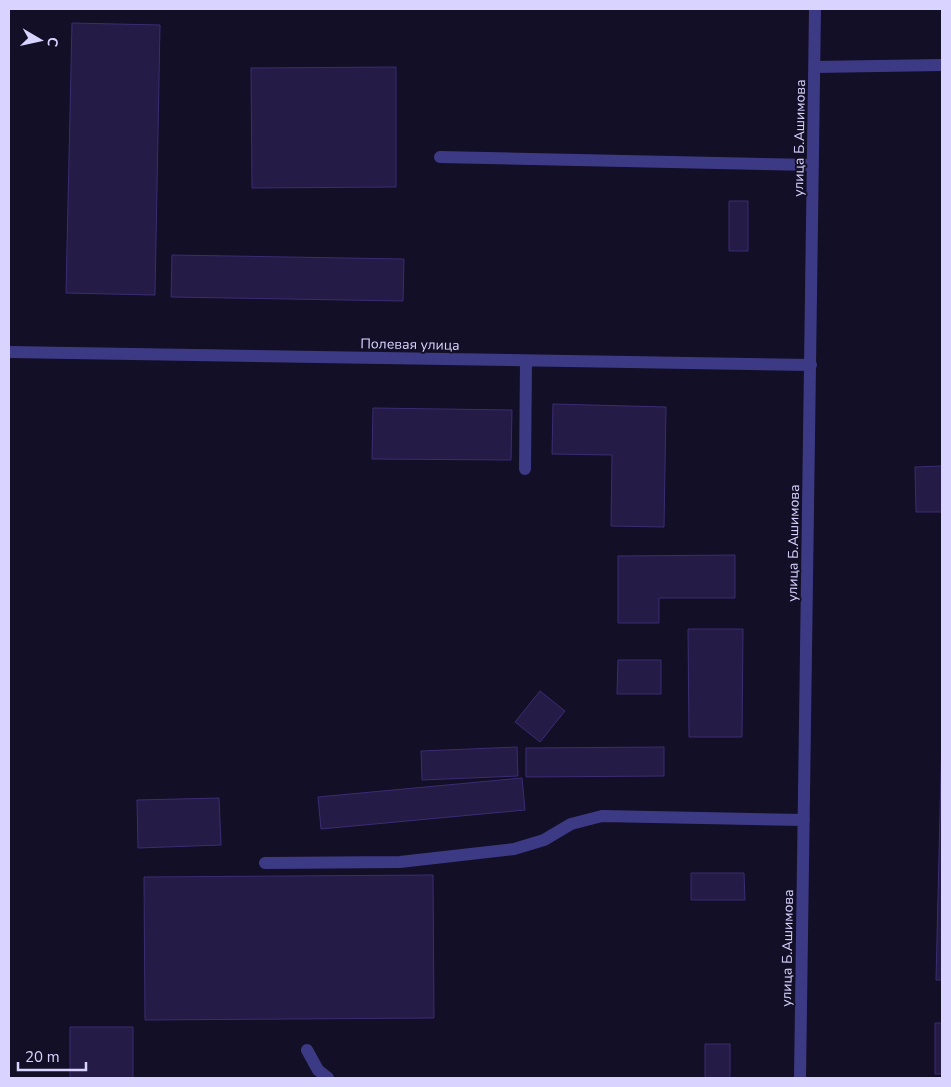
<svg xmlns="http://www.w3.org/2000/svg" width="951" height="1087" viewBox="0 0 951 1087" font-family="'Nunito Sans',sans-serif">
	<style>
		.building { fill: #241b47; stroke: #3b2d73 }
		.lines { fill: none; stroke-linecap: round; stroke-linejoin: round }
		.minor { stroke: #3d3a85; stroke-width: 12 }
		.labels { text-anchor: middle; stroke-width: 4; stroke-linejoin: round; paint-order: stroke }
		.street-label { font-size: 14px; fill: #d9d4ff; stroke: #130f26 }
	</style>
	<rect width="100%" height="100%" fill="#130f26"/>
	<path class="building" d="M72,23l88,2 -5,270 -89,-2z
		M396,67v120l-144,1 -1,-120z
		M729,201h19v50h-19z
		M172,255l232,4 -1,42 -232,-4z
		M553,404l113,3 -2,120 -53,-1 1,-71 -60,-1z
		M373,408l139,2 -1,50 -139,-1z
		M942,466v46h-26l-1,-45z
		M735,555v43h-76v25h-41v-67z
		M688,629h55l-1,108h-53z
		M618,660h43v34h-44z
		M540,691l25,20 -25,31 -25,-20z
		M942,731v249h-6z
		M517,747l1,29 -96,4 -1,-29z
		M664,747v29l-138,1v-29z
		M522,778l3,32 -204,19 -3,-32z
		M219,798l2,47 -83,3 -1,-48z
		M691,873h53l1,27h-54z
		M433,875l1,143 -289,2 -1,-143z
		M935,1023h7v51h-7z
		M70,1027h63v51h-63z
		M705,1044h25v34h-25z"/>
	<g class="lines">
		<path class="minor" d="M815,67l127,-2
			M440,157l373,8
			M9,352l802,13
			M525,469l1,-108
			M265,863l135,-1 114,-13 30,-9 27,-16 31,-8 202,4
			M307,1050l11,20 10,8
			M800,1078l15,-1069"/>
	</g>
	<g class="labels">
		<g class="street-label">
			<text transform="translate(799 138) rotate(-89)" y="5">улица Б.Ашимова</text>
			<text transform="translate(410 344) rotate(1)" y="5">Полевая улица</text>
			<text transform="translate(793 543) rotate(-89)" y="5">улица Б.Ашимова</text>
			<text transform="translate(787 948) rotate(-89)" y="5">улица Б.Ашимова</text>
		</g>
	</g>
	<rect width="951" height="1087" fill="none" stroke="#d9d4ff" stroke-width="20"/>
	<g transform="translate(40 40) rotate(99)" stroke="#130f26" stroke-width="4" paint-order="stroke">
	<path d="M0-4L9 19L0 12L-9 19Z" fill="#d9d4ff"/>
	<text y="-8" font-size="14" font-weight="bold" text-anchor="middle" fill="#d9d4ff">С</text>
	</g>
	<path d="M18 1062v8h68v-8" fill="none" stroke="#d9d4ff" stroke-width="2.5"/>
	<text x="25" y="1062" font-size="15" fill="#d9d4ff" stroke="#130f26" stroke-width="4" paint-order="stroke">20 m</text>
</svg>
